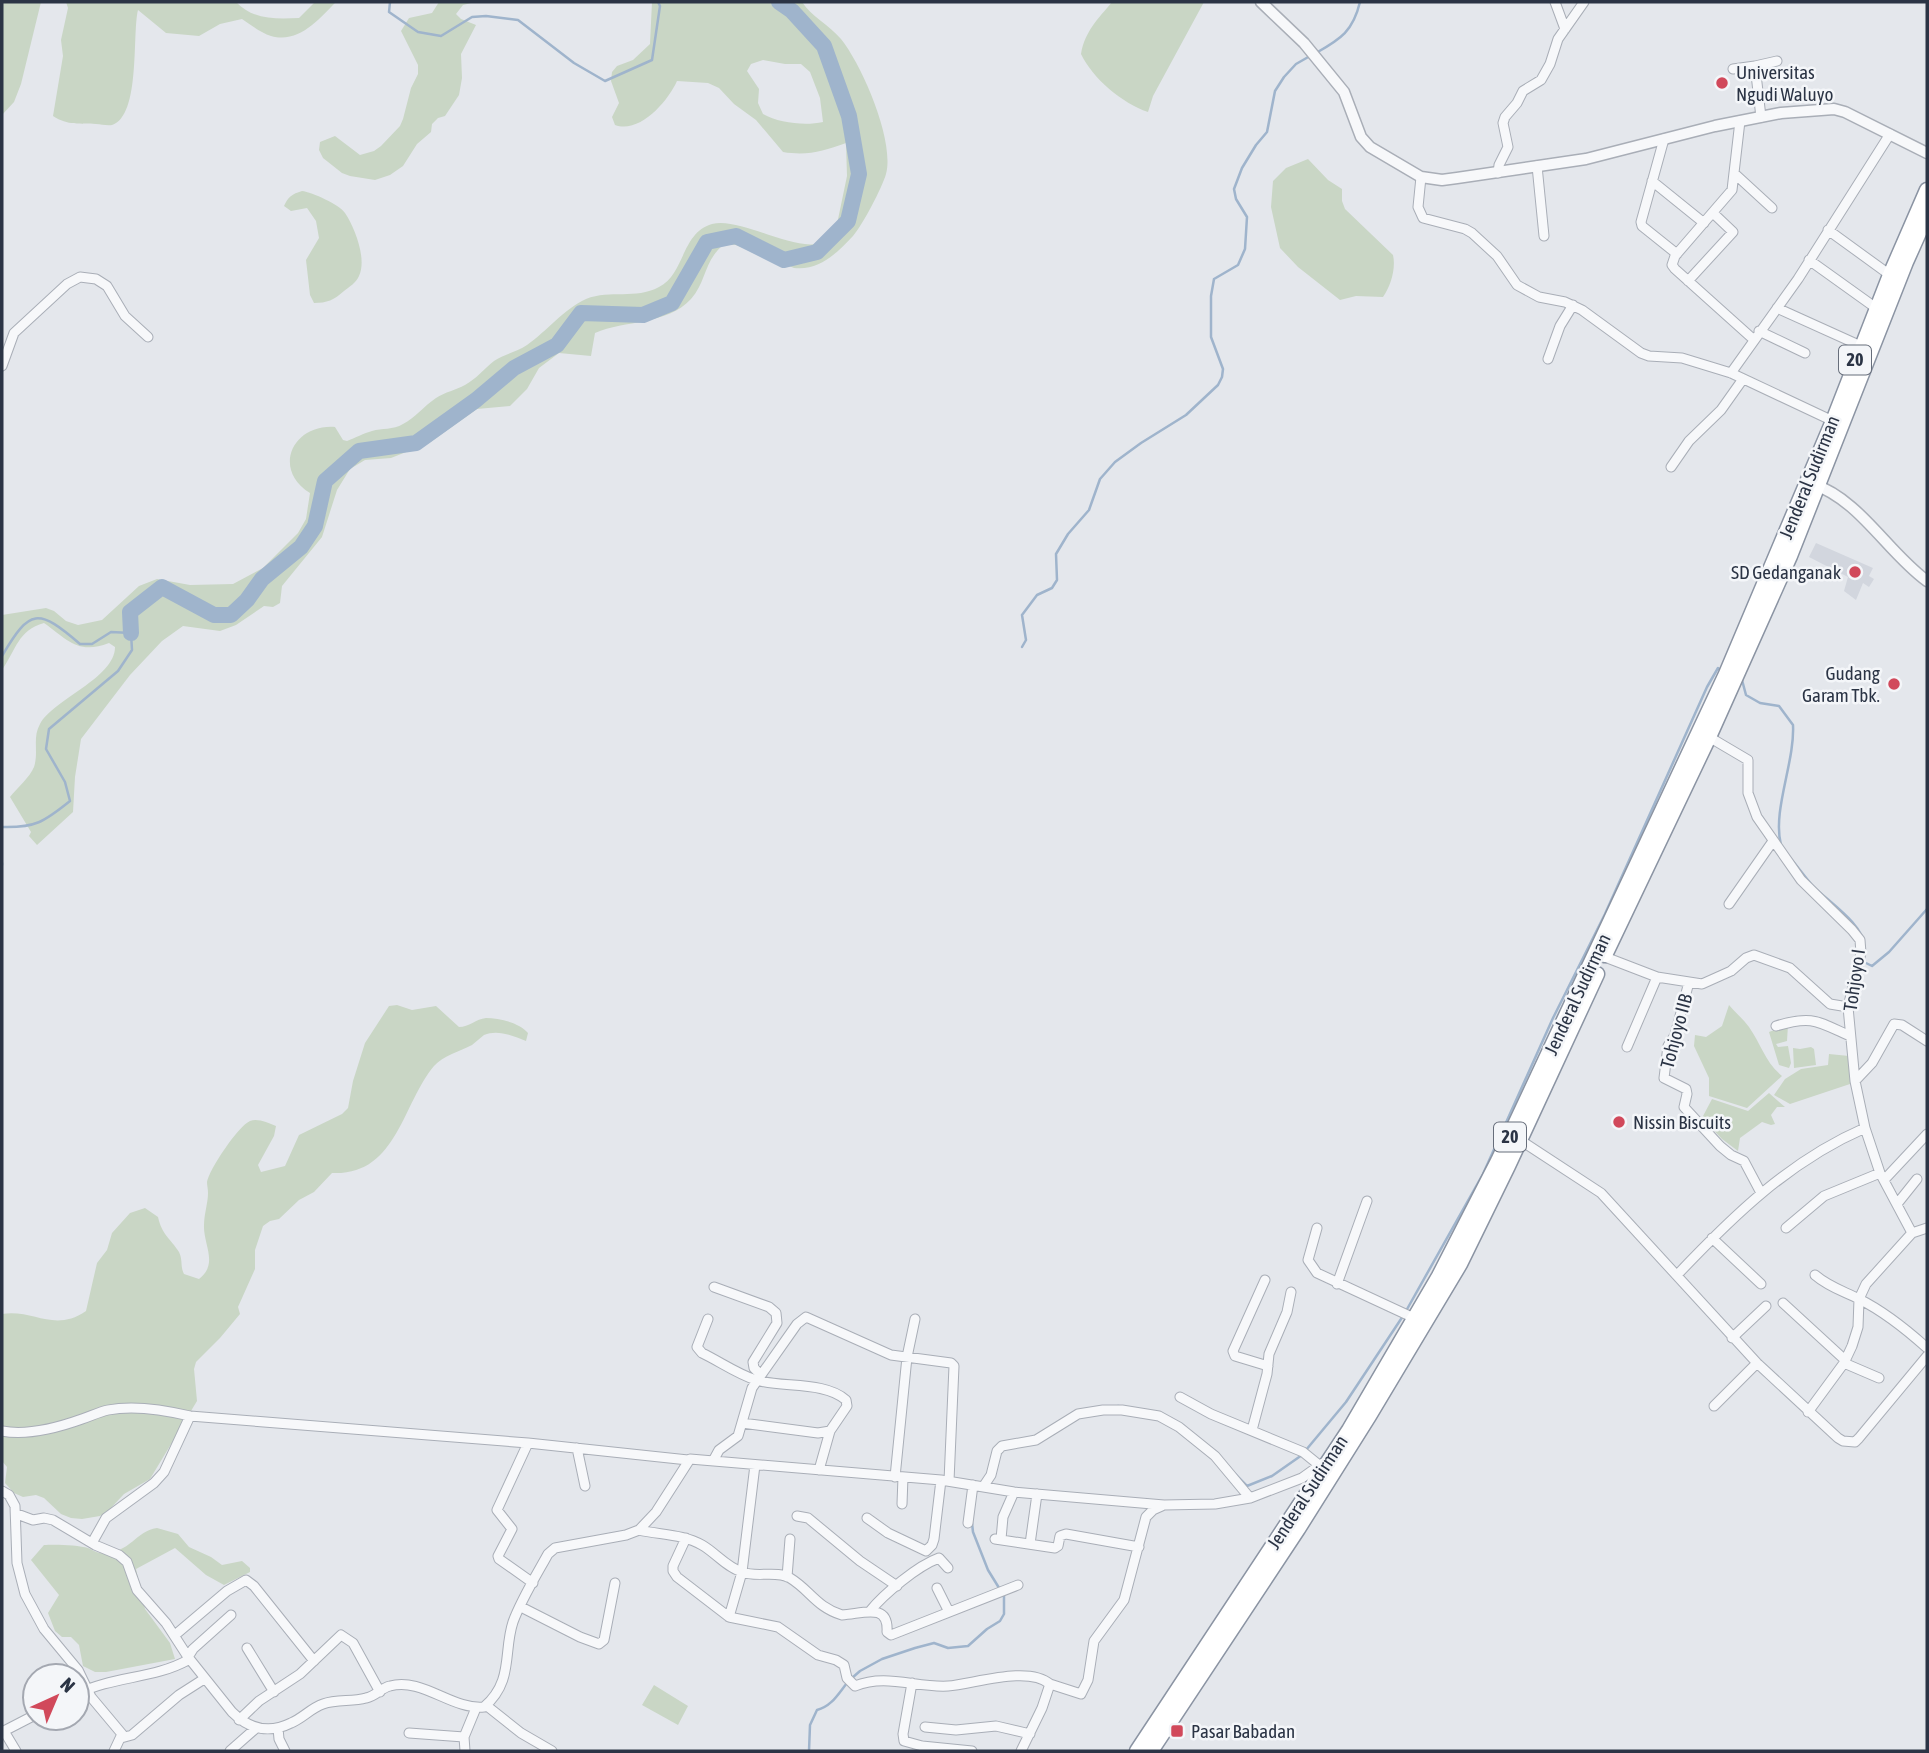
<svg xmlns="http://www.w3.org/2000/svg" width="1929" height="1753" viewBox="0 0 1929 1753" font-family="'Asap Condensed',sans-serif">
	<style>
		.built { fill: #d2d6de }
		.green { fill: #c9d6c5; fill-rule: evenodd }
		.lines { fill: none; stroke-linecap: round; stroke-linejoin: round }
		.stream { stroke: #9fb4cc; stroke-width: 2.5 }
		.river { stroke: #9fb4cc; stroke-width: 16 }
		.minor-casing { stroke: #a9aeb7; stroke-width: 11 }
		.tertiary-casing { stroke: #a9aeb7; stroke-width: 13 }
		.trunk-casing { stroke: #8b94a3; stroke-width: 17 }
		.minor { stroke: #f7f8fa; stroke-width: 9 }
		.tertiary { stroke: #f7f8fa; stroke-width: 10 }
		.trunk { stroke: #fff; stroke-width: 14 }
		.poi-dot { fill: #d1495b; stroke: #f4f6f9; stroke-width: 2.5 }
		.labels { text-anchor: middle; stroke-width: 5; stroke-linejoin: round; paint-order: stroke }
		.shield { fill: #f4f6f9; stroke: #676e7b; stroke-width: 2 }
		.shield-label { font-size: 18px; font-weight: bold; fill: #2b3445 }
		.poi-label { font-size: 19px; fill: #2b3445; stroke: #f4f6f9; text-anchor: start }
		.street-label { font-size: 19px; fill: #2b3445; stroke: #f4f6f9 }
	</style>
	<rect width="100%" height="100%" fill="#e4e7ec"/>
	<path class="built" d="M1816,543l57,25 -4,8 5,3 -5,8 -6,-4 -7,17 -12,-9 4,-14 -39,-20z"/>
	<path class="green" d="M2,2h39l-20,82 -7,18 -12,13z
		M66,2h170c17,18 40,17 63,16l16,-16h21c-17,17 -37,42 -65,34 -10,-3 -20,-11 -29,-17l-22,5 -21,12 -33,-3 -28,-23c-6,23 3,106 -26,115 -5,1 -11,-1 -16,-1 -16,-1 -28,2 -43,-8l10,-60 -2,-16 7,-32z
		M439,2h36l-12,3 -7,9 5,5 15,6 -15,29 1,24 -3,17 -14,21 -7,2 -6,6 -1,8 -14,12 -14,22 -13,9 -15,5 -25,-4 -8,-3 -19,-15 -4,-8 1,-8 15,-6 25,19 14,-4 7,-5 19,-20 3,-7 8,-31 7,-14v-9l-17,-34 8,-13 23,-5z
		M652,2h150c9,14 27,23 39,37 21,26 54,102 45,135 -4,14 -24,52 -33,62 -16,17 -34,35 -59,32l-58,-23 -12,-1c-21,18 -17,37 -33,55 -24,26 -66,21 -96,34l-4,23 -32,-3 -20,15 -12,21 -17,17 -33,3 -48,34 -38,15 -26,2 -15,9 -13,21 -15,47 -40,49 -2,17 -7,4 -9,-1 -28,19 -16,6 -37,-5 -21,15 -32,34 -49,64 -6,38 -2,35 -36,33 -8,-9 2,-4 -21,-35c7,-9 20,-20 24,-30 5,-15 -2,-29 6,-43 14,-25 75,-46 75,-77l-6,-4c-31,12 -41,-3 -65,-20 -26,7 -28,27 -42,47v-55l44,-7 8,3 12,10 12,4 24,-5 37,-34 18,-7 33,6 43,-1 30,-16 35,-35 8,-14 4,-26c-38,-23 -18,-69 25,-66l8,13 4,1c8,-3 17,-8 25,-10 10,-3 21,-1 31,-7 12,-6 21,-18 33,-26 9,-6 20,-8 29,-13 11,-6 19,-16 29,-24 10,-7 23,-9 33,-16 20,-14 37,-36 59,-46 25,-10 49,1 73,-12 26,-13 22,-54 53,-63 29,-8 87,32 113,17 5,-3 8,-8 11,-12l11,-53 -1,-33c-23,8 -38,13 -63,9l-27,-32 -22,-16 -15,-16 -11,-5 -31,-2c-9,20 -37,53 -62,44l-3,-8 7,-14 -8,-22 1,-9 5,-6 16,-6 17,-16zM763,60l22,4h16l9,8 10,26 3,24c-18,4 -44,1 -60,-8l-5,-11 1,-14 -12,-18 4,-7z
		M1112,2h92l-51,94 -5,16c-26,-9 -55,-33 -67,-58 4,-23 17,-35 31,-52z
		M1308,159l20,21 14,9v12l3,8 48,46c3,13 -2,31 -10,42l-27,-1 -16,4 -42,-33 -18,-19 -9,-41 2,-26 13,-13z
		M302,191c10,1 38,14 43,22 10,15 22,46 14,63 -3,7 -10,11 -15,15 -10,9 -17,12 -30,12l-4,-8 -4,-35 13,-22 -3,-17 -9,-13 -16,3 -7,-5c4,-9 8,-12 18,-15z
		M397,1005l15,5 24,-4 23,21c10,0 17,-8 27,-9 13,0 34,5 42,15l-2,8c-13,-5 -28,-12 -42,-6 -4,3 -8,7 -12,10 -12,6 -29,11 -38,21 -32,38 -37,110 -102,107l-18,19 -15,8 -20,19 -9,2 -7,5 -8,24v19l-17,38 2,7 -20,24 -24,24 -2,7 3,32 -47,78 -26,15 -14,15 -10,7 -18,3 -11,-1 -10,-4 -17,-16 -8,-3 -13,2 -9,-4 -9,-10 2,-16 -5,-6v-147c32,-5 52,19 84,-3l11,-48 10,-13 5,-17 18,-20 15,-5 13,9c4,18 12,21 21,35 4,8 1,14 5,22l15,5c20,-15 4,-35 5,-54 0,-11 4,-22 4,-32 0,-4 -1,-8 -1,-11 2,-12 31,-56 43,-61 8,-3 18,2 26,5l-2,10 -16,29 3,7 24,-6 14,-31 43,-21 6,-6 5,-27 12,-38 24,-37z
		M1729,1005c6,7 14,14 20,22 12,17 16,35 33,49l-35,32 -38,-12v-18l-15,-32 1,-11 11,2 16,-11z
		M1788,1025l-1,16 -11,3 2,3 10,-1 3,17 -2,5 -10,-3 -10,-33z
		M1811,1047l3,2 2,16 -22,3 -1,-20 7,1z
		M1829,1054l20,2 1,28 -60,20 -16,-9 11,-16 16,-10 27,-4z
		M1769,1093l16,14h-8l-6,8 4,9 -4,1 -9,-3 -22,16 -2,13 -16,-12 -20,-21 10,-19 36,12z
		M157,1528l21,6 11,13 22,10 11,8 20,-4 8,7v4l-26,13 -18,-10 -31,-27 -39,21 9,40 25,34 5,16 -69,13h-11l-12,-6 -4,-21 -8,-8h-9l-7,-6 -7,-18 11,-18 -28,-35 13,-15c10,-1 35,0 44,3 5,2 10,6 15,5 28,0 32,-22 54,-25z
		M654,1685l34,21 -10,19 -36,-20z"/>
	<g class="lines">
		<path class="stream" d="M390,2l-1,10 29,20 23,4 31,-19 14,-1 32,4 56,43 31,18 47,-21 8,-54 -2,-4
			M1316,53c25,-14 37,-22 44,-51
			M1022,647l4,-7 -4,-25 15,-20 15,-7 5,-8 -1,-26 12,-20 21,-24 11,-31 15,-17 26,-19 45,-28 32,-30 4,-8 1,-8 -12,-32v-41l3,-17 24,-14 7,-16 2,-32 -11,-18 -2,-10 8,-21 14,-23 11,-13 8,-41 9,-14 12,-13 14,-8
			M2,656c28,-48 36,-48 78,-12h12l19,-12 20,1 1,17 -14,21 -69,58 -3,20 19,33 5,19c-26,21 -35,27 -68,26
			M1739,679l3,1 4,15 14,8 19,3 14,19c2,37 -21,86 -12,120
			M1791,859c7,8 14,18 21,26 15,16 52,39 52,61
			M2,863v2
			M1864,960v2l8,4 17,-14 38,-43
			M1406,1311l77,-137 70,-156 52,-104 102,-227 11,-19 2,2
			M1118,1406l42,7
			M1306,1450l40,-48 57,-86
			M1235,1474l12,12 25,-10 30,-21
			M852,1678l8,-7 22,-12 33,-11 19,-5 14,5 20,-2 19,-17 13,-8 4,-7v-18l-16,-26 -15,-38 -1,-9
			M809,1751l1,-26 7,-15c15,-4 21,-16 30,-27"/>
		<path class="river" d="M131,633l-1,-21 32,-25 52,28h17l16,-15 15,-21 39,-32 14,-21 10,-45 34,-30 57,-8 60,-43 38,-32 43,-23 24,-32 62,2 29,-12 35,-61 29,-6 48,24 33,-8 31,-31 11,-47 -10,-58 -25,-70 -32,-35 -13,-9"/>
		<g class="minor-casing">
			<path id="minor" d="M1555,2l10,27
				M1733,69l22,-3
				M1761,117l-6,-51 22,-5
				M1740,121l-8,69 -57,66 -3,9 3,4 78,70
				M1664,139l-23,83 1,4 35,28
				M1537,166l7,70
				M1498,173l1,-8 9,-18 -5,-24 2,-6 12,-14 6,-12 18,-11 9,-16 8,-25 26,-37
				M1735,174l37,34
				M1421,177l-3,30 5,11 42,11 7,4 25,23 20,29 22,12 26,5 17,8 59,43 8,3 33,2 49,15 102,48
				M1652,181l52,42
				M1828,230l62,45
				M1809,260l67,48
				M1688,281l45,-49 -20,-19
				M1777,308l84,38
				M1759,331l46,22
				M1548,359l12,-33 13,-21
				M2,366l12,-33 53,-49 13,-7 16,2 11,7 18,30 23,21
				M1731,373l67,-94 92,-145
				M1671,467l18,-26 32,-31 22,-31
				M1709,737l39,23v33l9,24 44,63 51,50 8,10 1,13 -13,54 7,74 10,47 15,45 32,60
				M1729,904l44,-63
				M1605,957l52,20 45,7 29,-13 15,-13 8,-3 36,13 40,36 18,3
				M1689,982l-14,53 -7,11 -4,32 22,11 1,5 -3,13 36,39 11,9 13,6 17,32
				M1776,1026c36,-11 41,-5 74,10
				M1627,1047l30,-70
				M1855,1081l17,-18 22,-39 8,1 25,16
				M1517,1138l84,55 156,170 81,75 5,3 12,1 4,-4 68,-82
				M1884,1180l43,-46
				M1897,1204l20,-25
				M1317,1228l-9,32 9,13 97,45
				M1786,1228l38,-32 56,-23
				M1712,1238l49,46
				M1677,1275c56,-59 112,-114 188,-147
				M1815,1275c14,12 28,16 44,24 24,12 48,31 68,49
				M1265,1280l-32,71 2,5 33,10
				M1337,1284l30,-83
				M714,1287l55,20 7,6 1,10 -24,39 1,6 7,7
				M1783,1303l62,57
				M708,1319l-11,28 5,6c17,8 35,21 54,27 26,8 69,1 90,20l1,6 -17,25 -11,39
				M1732,1338l34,-32
				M1844,1363l35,15
				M1180,1397l31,17 92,38 16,13
				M1714,1406l43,-43
				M1808,1412l36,-49 8,-17 6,-19 1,-28 7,-15 46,-51 15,-5
				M742,1423l76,10 12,-2
				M1252,1430l15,-56 2,-20 18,-42 4,-20
				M2,1431c26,5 55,-3 80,-12 9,-3 17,-7 26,-9 25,-5 57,0 82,6l338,27 160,17
				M528,1443l-31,67 15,19 -14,27 1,3 34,24
				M577,1448l8,38
				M713,1461l6,-11 19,-14 14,-48 45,-64 9,-7 85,38 60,8 3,3 -5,115
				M755,1465l-13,107 -13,45 49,10 40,28 18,5 8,5 3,13 8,8c31,-13 61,2 93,0 26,-2 80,-21 102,-2l-8,24 -21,43
				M895,1477l12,-120 8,-38
				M983,1487l8,-12 6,-24 5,-5 34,-6 42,-26 25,-4h19l37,6 20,11 36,29 35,42
				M2,1491l7,4 6,11 2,57 8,31 19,35 34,41 13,27 31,37 -8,17
				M902,1504l1,-27
				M17,1514l16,6 11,-2 9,2 42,25 24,10 8,7 10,28 29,33 22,34 5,-8 38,-34
				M797,1516l11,2 52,43 37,25
				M867,1518l21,15 38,18 6,-6 2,-6 7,-59
				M968,1523l5,-38
				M639,1530c21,5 44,4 63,15 14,8 24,22 40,27 14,6 35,-2 48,6 20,12 26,29 52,37 20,-1 47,-13 45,17l4,3 127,-50
				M686,1538l-13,28v5l4,6 52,40
				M995,1539l60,9 3,-2 2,-10 6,-2 73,13
				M1001,1539l2,-22 11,-25
				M92,1543l14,-25 48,-35 10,-11 26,-56
				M1030,1544l7,-50
				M787,1577l3,-38
				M937,1588l12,24
				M521,1607l59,30 19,7 5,-4 11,-57
				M870,1611c14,-17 47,-45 69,-53l9,10
				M175,1635l52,-44 19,-11 8,6 60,75
				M247,1648l27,44
				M912,1683l-9,51 1,7 18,5 50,5
				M1050,1684l31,10 7,-14 6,-39 30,-41 22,-83 7,-7 9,-4
				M77,1694c36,-18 77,-15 111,-34v-3l44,55c17,17 37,22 59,11 12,-5 20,-15 32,-19 14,-5 29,-2 43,-6 10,-2 15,-10 24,-12 32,-9 62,24 94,21 30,-26 19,-55 29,-85 8,-22 24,-48 35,-68l7,-6 71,-13 13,-5 17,-18 34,-53 251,21 73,12 150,13 51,-1 35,-6 52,-20 21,-15
				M487,1706l34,27 31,18
				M239,1720l20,-19 41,-27 41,-39 12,8 27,49
				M925,1727l31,3 40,-4 34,8
				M278,1728l1,11 6,12
				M4,1731l12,20
				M2,1732l33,-17
				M409,1733l55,4
				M121,1738l11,-3 47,-40 25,-16
				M230,1751l25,-22
				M465,1751l-1,-14 12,-29"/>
		</g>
		<g class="tertiary-casing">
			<path id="tertiary" d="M1261,2l43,41 40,49 17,45 9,10 51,30 21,3 15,-2 129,-19 129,-33 66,-13 53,-4 11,3 82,41
				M1813,484c47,16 75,69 114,97"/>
		</g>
		<g class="trunk-casing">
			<path id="trunk" d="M1605,955l104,-218 81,-181 116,-294 21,-47
				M1137,1751l212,-321 90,-154 59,-115 228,-487 107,-253 57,-146 37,-85
				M1151,1751l147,-222 71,-113 91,-152 48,-98 89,-192"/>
		</g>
		<use href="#minor" class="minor"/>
		<use href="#tertiary" class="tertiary"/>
		<use href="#trunk" class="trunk"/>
	</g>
	<g class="poi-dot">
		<circle cx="1722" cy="83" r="7"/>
		<circle cx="1855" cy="572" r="7"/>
		<circle cx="1894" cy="684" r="7"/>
		<circle cx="1619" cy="1122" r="7"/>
		<rect x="1170" y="1724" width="14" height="14" rx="3.5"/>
	</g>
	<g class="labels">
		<g class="shield">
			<rect x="1839" y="345.5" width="32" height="29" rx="5"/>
			<rect x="1494" y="1122.5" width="32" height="29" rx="5"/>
		</g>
		<g class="shield-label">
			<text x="1855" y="366">20</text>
			<text x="1510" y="1143">20</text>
		</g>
		<g class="poi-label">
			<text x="1736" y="79">Universitas<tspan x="1736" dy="22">Ngudi Waluyo</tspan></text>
			<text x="1841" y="579" text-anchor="end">SD Gedanganak</text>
			<text x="1880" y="680" text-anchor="end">Gudang<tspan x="1880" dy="22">Garam Tbk.</tspan></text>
			<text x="1633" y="1129">Nissin Biscuits</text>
			<text x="1191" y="1738">Pasar Babadan</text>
		</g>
		<g class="street-label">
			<text transform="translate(1809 477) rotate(-68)" y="7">Jenderal Sudirman</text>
			<text transform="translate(1854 980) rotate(-82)" y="7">Tohjoyo I</text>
			<text transform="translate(1577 994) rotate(-65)" y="7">Jenderal Sudirman</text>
			<text transform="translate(1676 1031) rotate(-75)" y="7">Tohjoyo IIB</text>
			<text transform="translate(1307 1492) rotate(-57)" y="7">Jenderal Sudirman</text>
		</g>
	</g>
	<rect width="1929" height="1753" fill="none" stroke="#2b3445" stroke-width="7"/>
	<g transform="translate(56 1697) rotate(44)"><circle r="33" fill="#f4f6f9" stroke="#a4a8b1" stroke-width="2"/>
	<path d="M0-5L12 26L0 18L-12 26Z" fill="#d1495b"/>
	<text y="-10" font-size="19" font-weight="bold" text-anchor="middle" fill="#2b3445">N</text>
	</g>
</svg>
